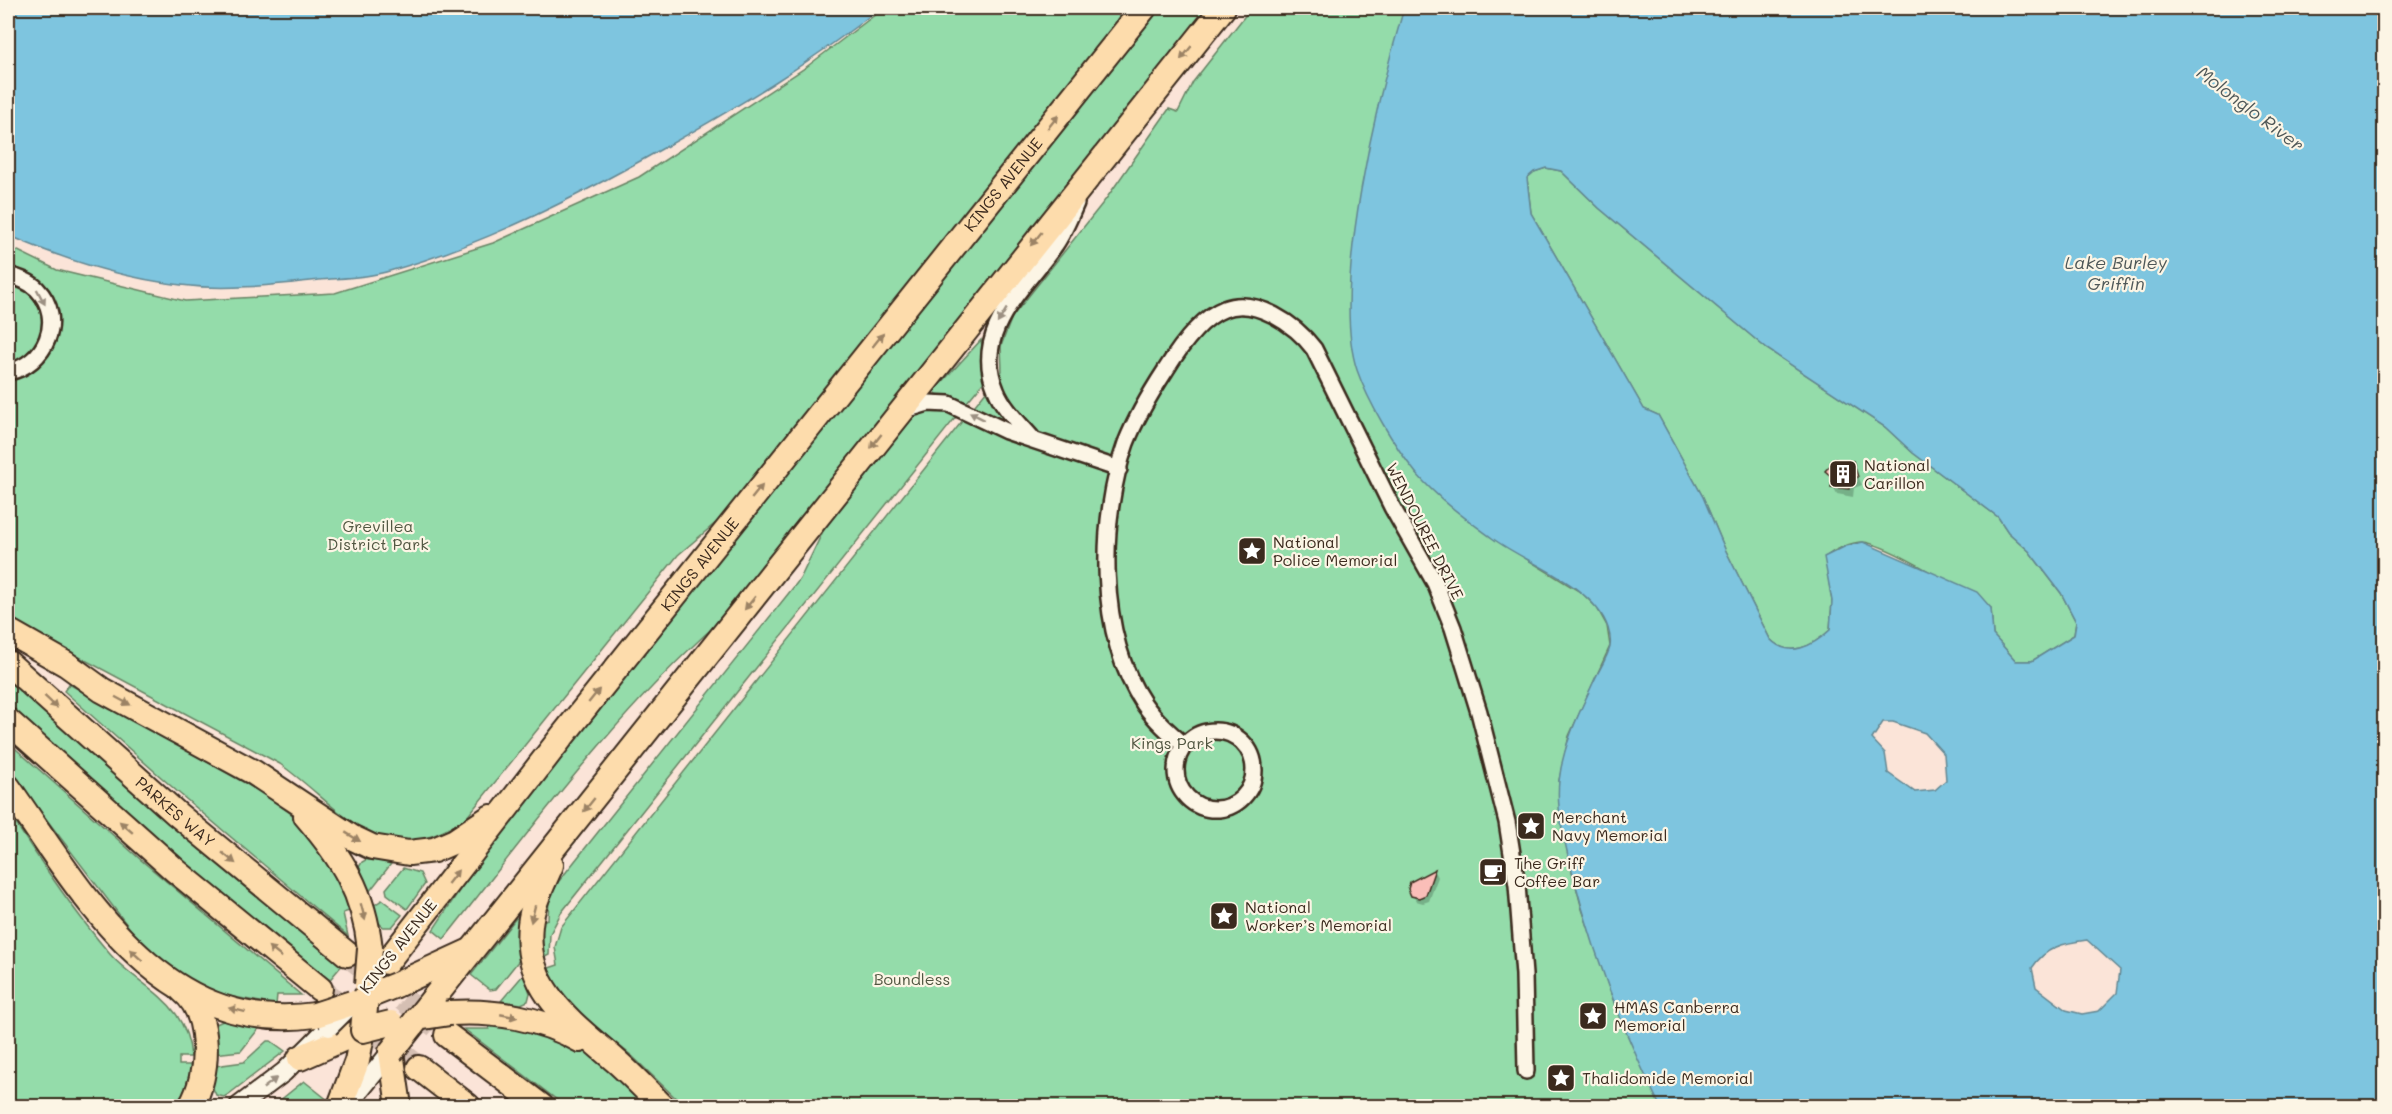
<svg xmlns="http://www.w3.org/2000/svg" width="2392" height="1114" viewBox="0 0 2392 1114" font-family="Mali,sans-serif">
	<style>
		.green { fill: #94dcaa; stroke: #688364; stroke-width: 1.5 }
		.water { fill: #7ec5df; stroke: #638792; stroke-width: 1.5; fill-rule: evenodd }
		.shadow { fill: #0003 }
		.building { fill: #fabeb8; stroke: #3b2a1e; stroke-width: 1.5 }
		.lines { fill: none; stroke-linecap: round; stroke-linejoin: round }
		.primary-tunnel { stroke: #d5bfb3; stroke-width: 24; stroke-dasharray: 24 12; stroke-linecap: butt }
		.minor-casing { stroke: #3b2a1e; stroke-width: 20 }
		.tertiary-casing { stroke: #3b2a1e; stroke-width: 22 }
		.primary-casing { stroke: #3b2a1e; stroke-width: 28 }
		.minor { stroke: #fcf5e5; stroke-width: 15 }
		.tertiary { stroke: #fcf5e5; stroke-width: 18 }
		.primary { stroke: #fddcac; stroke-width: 24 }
		.tertiary-bridge-casing { stroke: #3b2a1e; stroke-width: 22; stroke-linecap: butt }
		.primary-bridge-casing { stroke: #3b2a1e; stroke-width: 28; stroke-linecap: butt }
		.tertiary-bridge { stroke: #fcf5e5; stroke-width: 18 }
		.primary-bridge { stroke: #fddcac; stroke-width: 24 }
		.oneway { fill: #9c8365 }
		.oneway2 { fill: #9c9082 }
		.labels { text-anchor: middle; stroke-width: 4.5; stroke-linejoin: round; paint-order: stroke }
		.street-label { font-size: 16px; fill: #3b2a1e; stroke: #fcf5e5 }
		.poi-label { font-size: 16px; fill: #3b2a1e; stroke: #fcf5e5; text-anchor: start }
		.park-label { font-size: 16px; fill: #515641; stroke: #fcf5e5 }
		.water-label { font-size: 18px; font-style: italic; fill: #4f5858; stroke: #fcf5e5 }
	</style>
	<rect width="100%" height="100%" fill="#fbe4d8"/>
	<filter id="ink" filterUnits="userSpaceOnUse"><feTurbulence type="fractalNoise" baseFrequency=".0167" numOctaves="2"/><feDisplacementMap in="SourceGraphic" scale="12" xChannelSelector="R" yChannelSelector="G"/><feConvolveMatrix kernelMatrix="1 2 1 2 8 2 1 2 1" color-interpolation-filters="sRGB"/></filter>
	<g filter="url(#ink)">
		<path class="green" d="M884,8h246l-405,507 -47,40 -211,262c-86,61 -123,-8 -187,-53l-272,-145v-373l49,24 128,31 150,-8 158,-50 146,-66 166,-109z
			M1159,8h53l-494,615c-104,92 -187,207 -274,316l-11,-9 58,-87z
			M1251,8h153l-44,191 -10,98 1,33 5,33 60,110 78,66 88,54 15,15 10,18 3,20 -41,90 -10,44 9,76 14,53 36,105 42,92h-976l-52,-50 -66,-53 -20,-34 12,-4 -3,-18 6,-20 441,-556 -1,-25 11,-29 94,-118 63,-90 9,3 15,-30z
			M1546,168l15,3 38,37 168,141 118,78 28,26 85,64 10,15 21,19 32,42 15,29 -2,13 -42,26h-16l-23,-26 -2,-27c-26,-15 -102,-64 -128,-66 -13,0 -29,8 -38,15l7,44 -2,29c-17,16 -41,29 -60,9l-45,-90 -22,-52 -45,-82 -14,-6 -113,-196 -4,-35 7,-6z
			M981,340l6,38 -20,24 -31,-8 -1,-4z
			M924,409l36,3 -399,501 -11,21 -1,21 -6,3 -1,-37 6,-2 1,-20 10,-18 241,-302 25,-52 86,-107z
			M8,674l335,290 -16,19 -77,-64 -242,-212z
			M69,684l190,107 31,22 13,12 29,39 20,46 -9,3 5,23 -168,-142 -116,-103z
			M8,742l133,118 160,135h-24l-1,10 -52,-10 -31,-13 -14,-8 -42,-36 -129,-169z
			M8,811c31,49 64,98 101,142 20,24 49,36 67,61 9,13 14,28 15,43h-12v8h12v3l-7,31 -6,1 -3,6h-167z
			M369,858l22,6 -22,28 -10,-25 3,-5z
			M403,868l17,5 5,11 -18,25 -20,-15 -1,-5z
			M382,900l20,15 -10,12h-9l-6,-6 -4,-15z
			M516,918h3l1,41 -24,30 -6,1 -19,-15z
			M524,974l6,19 -2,8 -7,3 -20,-3z
			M225,1020l35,7 -19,24 -27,3v-29z
			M491,1020l87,25 14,9 57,52h-84l-101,-77h25z
			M267,1041h4l14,10 -56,43 -5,3 -8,-2 -4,-9 3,-20 29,-4z
			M304,1081l25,20 -2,5h-54z"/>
		<path class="water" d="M8,8h872c-69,55 -143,99 -220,142 -85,48 -179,96 -274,122 -21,6 -45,6 -67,8 -45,5 -92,11 -138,5 -59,-7 -119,-26 -173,-50z
			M1404,8h980v1098h-724c-38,-76 -68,-156 -89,-239 -7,-27 -15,-58 -12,-86 4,-36 20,-68 35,-100 5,-11 13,-23 16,-34 1,-7 0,-13 -2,-19 -14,-43 -81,-64 -116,-90 -26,-19 -55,-40 -76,-65 -21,-26 -48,-71 -59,-103 -27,-82 22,-278 47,-362zM1546,168l15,3 38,37 168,141 118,78 28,26 85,64 10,15 21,19 32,42 15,29 -2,13 -42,26h-16l-23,-26 -2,-27 -14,-16 -114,-50 -17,4 -22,11 8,44 -2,29c-17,16 -41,29 -60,9l-45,-90 -22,-52 -45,-82 -14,-6 -113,-196 -4,-35 7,-6zM1883,722h10l32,11 19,21 2,26 -11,10 -20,2 -27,-19 -3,-20 -13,-14zM2087,940l33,30 -3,23 -18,18 -17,3 -16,-4 -30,-23 -4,-19c14,-21 31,-25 55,-28z"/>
		<path class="shadow" d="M1852,463l10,22 -8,3 -1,9 -16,-3 -4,-8 1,-5 -8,-10z
			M1435,871l3,6 -9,24 -6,2 -7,-2 -6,-12 1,-6z"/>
		<path class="building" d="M1836,459l7,5 10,-3 5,16 -7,3 -2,9 -18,-2 2,-9 -8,-7z
			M1435,869l-9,26 -7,3 -8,-2 -3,-7 2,-7z"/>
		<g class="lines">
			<path class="primary-tunnel" d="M347,954l89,72
				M320,989l99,79"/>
			<g class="minor-casing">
				<path id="minor" d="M8,275c10,3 21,6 29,14 29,30 8,76 -29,83
					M905,410l23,-7 21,1 57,27 113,38
					M1032,438c-13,-15 -29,-30 -36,-48 -25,-59 29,-102 59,-145 9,-13 15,-28 21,-42
					M1176 770a39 39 0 1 1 78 0a39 39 0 1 1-78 0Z
					M1185,746c-15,-13 -30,-26 -41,-42 -47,-70 -45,-185 -18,-261 10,-25 24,-49 39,-72 13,-21 35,-53 59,-62 31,-13 72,16 90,40l78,158 43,76 18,45 26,84 28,110 10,63 7,90 2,96"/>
			</g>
			<g class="tertiary-casing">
				<path id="tertiary" d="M239,1106l45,-34 45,-45
					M347,1106l44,-54"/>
			</g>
			<g class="primary-casing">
				<g id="primary">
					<path d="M8,631l58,33 36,26 151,82 98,65 21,10 37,6 25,-3 21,-9 36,-24"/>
					<path id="s1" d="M8,663l169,151 170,140"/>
					<path d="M8,721l168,150 144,118"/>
					<path d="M8,787c75,107 153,250 307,228"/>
					<path d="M306,816c36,42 58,76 64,133"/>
					<path d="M551,865c-8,19 -19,39 -21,60 -7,65 43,98 86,136 16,14 31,30 46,45"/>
					<path id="s2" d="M387,962l177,-228 580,-726"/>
					<path d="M396,985l72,-33"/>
					<path d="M182,990c31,24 27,87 9,116"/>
					<path d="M433,999l790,-991"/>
					<path d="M450,1013c44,-3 91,5 130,27"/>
					<path d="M447,1035l94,71"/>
					<path d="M391,1052l8,54"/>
					<path d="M300,1058l63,-28 -6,31 -17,45"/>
					<path d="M419,1068l49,38"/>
				</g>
			</g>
			<use href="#minor" class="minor"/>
			<use href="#tertiary" class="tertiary"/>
			<use href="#primary" class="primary"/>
			<g class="tertiary-bridge-casing">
				<path id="tertiary-bridge" d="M329,1027l22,-22"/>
			</g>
			<g class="primary-bridge-casing">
				<path id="primary-bridge" d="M367,985l3,-36
					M315,1015l37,-12
					M417,1018l33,-5
					M391,1023l-28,7 3,-33 30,-12
					M391,1052l42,-53"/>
			</g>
			<use href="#tertiary-bridge" class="tertiary-bridge"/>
			<use href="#primary-bridge" class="primary-bridge"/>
		</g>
		<defs><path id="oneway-solid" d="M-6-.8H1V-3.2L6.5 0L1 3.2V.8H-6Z" transform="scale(1.5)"/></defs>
		<g class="oneway">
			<use href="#oneway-solid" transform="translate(1186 53) rotate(129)"/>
			<use href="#oneway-solid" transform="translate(1053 122) rotate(-51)"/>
			<use href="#oneway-solid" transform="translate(1036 239) rotate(129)"/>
			<use href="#oneway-solid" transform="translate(878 340) rotate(-51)"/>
			<use href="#oneway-solid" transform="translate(876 441) rotate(128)"/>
			<use href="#oneway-solid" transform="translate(757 492) rotate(-51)"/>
			<use href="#oneway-solid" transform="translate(750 603) rotate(129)"/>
			<use href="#oneway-solid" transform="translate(594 696) rotate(-51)"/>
			<use href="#oneway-solid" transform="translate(123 701) rotate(28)"/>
			<use href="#oneway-solid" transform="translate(51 702) rotate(43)"/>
			<use href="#oneway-solid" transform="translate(589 805) rotate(129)"/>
			<use href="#oneway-solid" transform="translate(126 827) rotate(-139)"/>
			<use href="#oneway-solid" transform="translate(353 837) rotate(31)"/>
			<use href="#oneway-solid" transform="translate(229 858) rotate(39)"/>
			<use href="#oneway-solid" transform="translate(453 877) rotate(-52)"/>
			<use href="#oneway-solid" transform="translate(363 912) rotate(75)"/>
			<use href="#oneway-solid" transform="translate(533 914) rotate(104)"/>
			<use href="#oneway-solid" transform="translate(275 952) rotate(-141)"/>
			<use href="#oneway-solid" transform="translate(136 955) rotate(-138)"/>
			<use href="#oneway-solid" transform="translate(237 1010) rotate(-166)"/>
			<use href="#oneway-solid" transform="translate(509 1016) rotate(11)"/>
		</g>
		<g class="oneway2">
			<use href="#oneway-solid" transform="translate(41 297) rotate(62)"/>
			<use href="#oneway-solid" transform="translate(1002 316) rotate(122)"/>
			<use href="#oneway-solid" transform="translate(977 416) rotate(-153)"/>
			<use href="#oneway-solid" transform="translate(270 1083) rotate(-38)"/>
		</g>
	</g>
	<defs>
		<g id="building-square" transform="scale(1.5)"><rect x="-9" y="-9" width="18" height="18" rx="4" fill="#3b2a1e" stroke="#fcf5e5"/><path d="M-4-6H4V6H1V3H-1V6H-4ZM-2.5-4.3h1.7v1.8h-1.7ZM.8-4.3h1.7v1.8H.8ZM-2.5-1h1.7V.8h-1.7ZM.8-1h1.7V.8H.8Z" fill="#fff"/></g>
		<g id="sight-square" transform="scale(1.5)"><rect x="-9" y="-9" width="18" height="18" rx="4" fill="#3b2a1e" stroke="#fcf5e5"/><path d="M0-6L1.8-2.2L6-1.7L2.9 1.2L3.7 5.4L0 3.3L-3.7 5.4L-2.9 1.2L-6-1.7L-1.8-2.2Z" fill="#fff"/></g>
		<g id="cafe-square" transform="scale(1.5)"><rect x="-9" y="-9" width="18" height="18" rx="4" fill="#3b2a1e" stroke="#fcf5e5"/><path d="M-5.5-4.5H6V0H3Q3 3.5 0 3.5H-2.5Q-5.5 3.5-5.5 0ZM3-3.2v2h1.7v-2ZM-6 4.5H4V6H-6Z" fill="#fff"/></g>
	</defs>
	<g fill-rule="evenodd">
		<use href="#building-square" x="1843" y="474"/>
		<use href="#sight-square" x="1252" y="551"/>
		<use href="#sight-square" x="1531" y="826"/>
		<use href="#cafe-square" x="1493" y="872"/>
		<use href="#sight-square" x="1224" y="916"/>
		<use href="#sight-square" x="1593" y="1016"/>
		<use href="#sight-square" x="1561" y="1078"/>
	</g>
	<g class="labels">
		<g class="street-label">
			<text dy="6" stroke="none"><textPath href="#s2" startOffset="992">KINGS AVENUE</textPath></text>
			<text transform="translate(1425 531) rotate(63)" y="6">WENDOUREE DRIVE</text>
			<text dy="6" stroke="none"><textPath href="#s2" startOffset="506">KINGS AVENUE</textPath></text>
			<text dy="6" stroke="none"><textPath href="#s1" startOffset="224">PARKES WAY</textPath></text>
			<text transform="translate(398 946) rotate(-52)" y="6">KINGS AVENUE</text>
		</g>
		<g class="poi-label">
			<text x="1864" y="471">National<tspan x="1864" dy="18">Carillon</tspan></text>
			<text x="1273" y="548">National<tspan x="1273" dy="18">Police Memorial</tspan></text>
			<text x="1552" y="823">Merchant<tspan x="1552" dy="18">Navy Memorial</tspan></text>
			<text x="1514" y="869">The Griff<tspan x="1514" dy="18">Coffee Bar</tspan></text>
			<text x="1245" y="913">National<tspan x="1245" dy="18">Worker’s Memorial</tspan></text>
			<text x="1614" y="1013">HMAS Canberra<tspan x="1614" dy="18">Memorial</tspan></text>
			<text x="1582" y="1084">Thalidomide Memorial</text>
		</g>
		<g class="park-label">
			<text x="378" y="532">Grevillea<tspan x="378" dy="18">District Park</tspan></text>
			<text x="1172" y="749">Kings Park</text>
			<text x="912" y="985">Boundless</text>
		</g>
		<g class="water-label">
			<text transform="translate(2250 109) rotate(37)" y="6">Molonglo River</text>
			<text x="2116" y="269">Lake Burley<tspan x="2116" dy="21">Griffin</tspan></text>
		</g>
	</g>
	<rect width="2392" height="1114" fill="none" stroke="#fcf5e5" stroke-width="30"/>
	<rect x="15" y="15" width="2362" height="1084" fill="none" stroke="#3b2a1e" stroke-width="2" filter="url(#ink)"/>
</svg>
